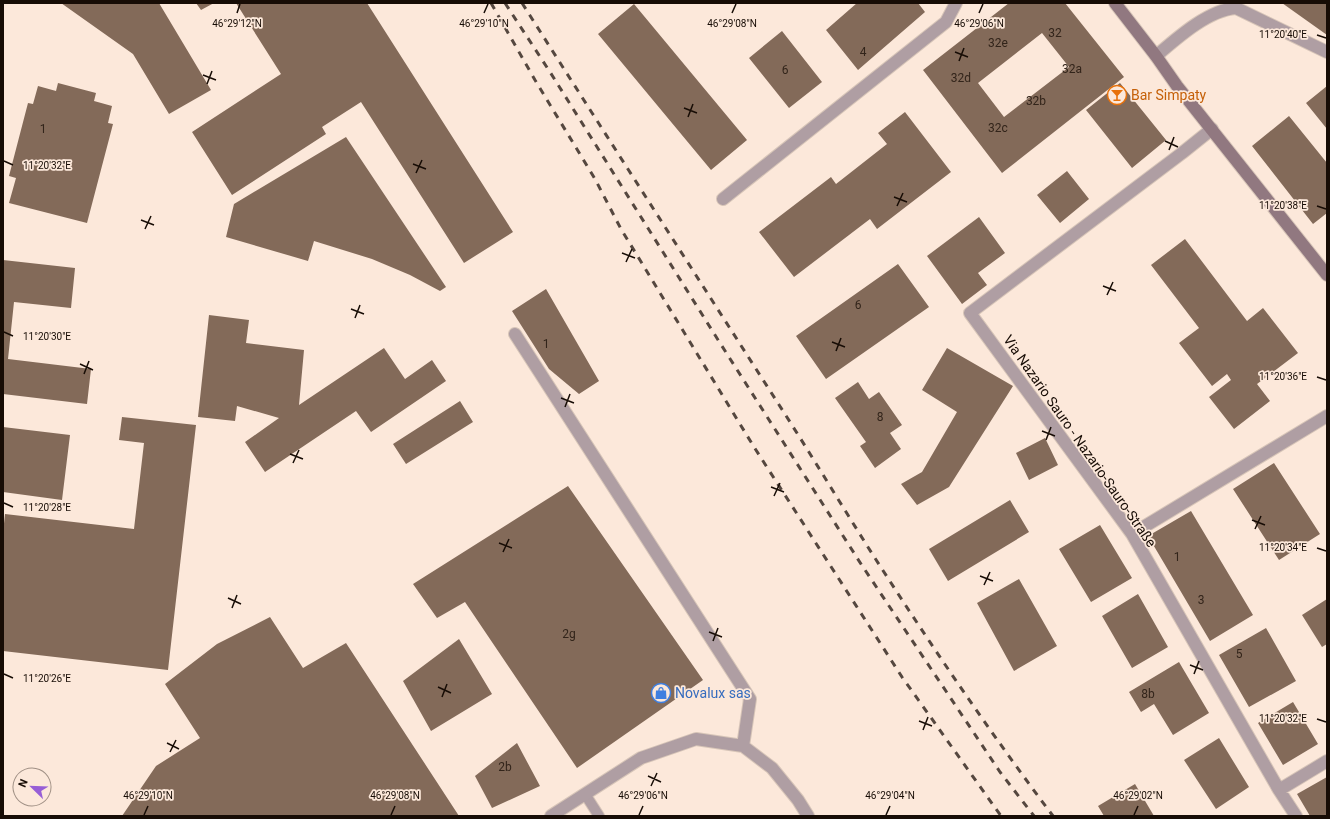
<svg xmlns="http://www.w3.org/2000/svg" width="1330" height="819" viewBox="0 0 1330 819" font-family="Roboto,sans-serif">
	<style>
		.building { fill: #836a59; fill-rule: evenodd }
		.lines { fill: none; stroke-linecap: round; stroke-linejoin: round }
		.lane-casing { stroke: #d7c5b8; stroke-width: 12 }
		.street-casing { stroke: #d7c5b8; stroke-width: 14 }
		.secondary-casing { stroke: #d7c5b8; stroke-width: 14 }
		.lane { stroke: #af9ea3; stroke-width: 10 }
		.street { stroke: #af9ea3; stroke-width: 12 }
		.secondary { stroke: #917880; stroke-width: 12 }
		.rail { stroke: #55473f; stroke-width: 3; stroke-dasharray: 7 7; stroke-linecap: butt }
		.ticks { fill: none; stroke: #170c05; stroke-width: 1.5 }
		.labels { text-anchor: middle; stroke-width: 3.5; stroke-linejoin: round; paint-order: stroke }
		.number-label { font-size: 12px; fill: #32241a }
		.food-label { font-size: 14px; fill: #c56008; stroke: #fce8da; text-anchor: start }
		.street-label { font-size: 14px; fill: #170c05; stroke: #fce8da }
		.shop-label { font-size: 14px; fill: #366cbe; stroke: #fce8da; text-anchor: start }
		.ticks-label { font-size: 10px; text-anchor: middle; fill: #170c05; stroke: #fce8da; stroke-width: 3.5; stroke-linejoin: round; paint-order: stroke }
	</style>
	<rect width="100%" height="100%" fill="#fce8da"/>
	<path class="building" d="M61,3h98l52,87 -42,24 -36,-60z
		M196,3h18l-13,7z
		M236,3h131l146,229 -49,31 -103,-161 -39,25 4,7 -94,61 -40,-63 89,-58z
		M857,3h61l7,9 -67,58 -32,-40z
		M1009,3h56l59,74 -122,96 -79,-103zM1042,33l27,34 -65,50 -26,-34z
		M1282,3h45v32z
		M634,4l113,136 -36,30 -113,-136z
		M782,31l40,51 -33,26 -40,-50z
		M58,83l38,10 -2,8 18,5 -4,17 5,1 -26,99 -78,-20 7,-25 -7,-2 19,-73 5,1 5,-18 18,5z
		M1120,83l46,57 -34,28 -46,-58z
		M1327,86v43l-21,-26z
		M905,112l46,60 -74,57 -7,-10 -76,58 -35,-45 72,-55 5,7 51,-40 -9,-11z
		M1289,116l38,47v50l-14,11 -61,-78z
		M346,137l100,150 -6,4 -30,-16 -38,-16 -58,-18 -6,20 -82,-24 8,-33z
		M1067,171l22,28 -29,24 -23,-28z
		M979,217l26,36 -27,20 9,12 -25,19 -35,-48z
		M1185,239l62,82 16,-13 35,45 -41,31 13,17 -36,28 -25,-32 22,-17 -4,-6 -15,12 -33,-43 20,-15 -48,-63z
		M3,260l72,8 -4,40 -57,-6 -6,57 83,10 -4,35 -84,-10z
		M898,264l31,43 -103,72 -30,-43z
		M546,289l53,92 -20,13 -30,-25 -37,-58z
		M209,315l40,5 -3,23 58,7 -5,55 85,-57 21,31 27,-19 14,21 -75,51 -15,-21 -91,61 -20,-30 34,-24 -42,-12 -2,15 -37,-4z
		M947,348l66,38 -64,101 -32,18 -16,-21 21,-12 35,-60 -35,-22z
		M858,382l11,17 10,-7 23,33 -12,8 11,16 -26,19 -15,-22 6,-4 -31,-44z
		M460,401l13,21 -67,42 -13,-20z
		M122,417l74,8 -28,245 -165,-19v-118l2,-19 129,15 10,-86 -25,-3z
		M3,427l67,8 -8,65 -59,-8z
		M1045,438l13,27 -29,15 -13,-27z
		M1274,463l46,71 -41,26 -46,-71z
		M568,486l135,194 -126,88 -112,-166 -28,16 -24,-34z
		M1010,500l19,32 -81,49 -19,-32z
		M1191,511l62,104 -43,26 -62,-105z
		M1100,525l32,53 -41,24 -32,-53z
		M1019,579l38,67 -43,25 -37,-68z
		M1138,594l30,53 -36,21 -30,-52z
		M1327,599v45l-5,3 -20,-32z
		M270,617l33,51 43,-25 113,173h-337l34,-50 44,-28 -35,-54 52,-40z
		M1266,628l30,53 -47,26 -30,-52z
		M459,639l33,55 -61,37 -28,-50z
		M1179,662l30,51 -36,22 -19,-31 -13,8 -12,-20z
		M1293,702l25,42 -35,21 -25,-42z
		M1219,738l30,49 -33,22 -32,-49z
		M517,743l23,43 -48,22 -17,-32z
		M1327,777v39h-17l-13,-22z
		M1135,784l19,32h-50l-6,-10z"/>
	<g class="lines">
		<g class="lane-casing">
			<path id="lane" d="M585,794l14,22"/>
		</g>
		<g class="street-casing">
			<path id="street" d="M1156,56c21,-18 52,-46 80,-48l91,44
				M1212,129l-30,24 -212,160 162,221 147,256 17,26
				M723,199l223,-177 10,-19
				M515,334l235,365 -7,47
				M1132,534l195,-118
				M1279,790l48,-29
				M551,816l90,-58 55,-19 47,7 29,22 26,32 10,16"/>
		</g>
		<g class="secondary-casing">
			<path id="secondary" d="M1115,3l41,53 21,30 150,189"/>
		</g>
		<use href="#lane" class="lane"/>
		<use href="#street" class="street"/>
		<use href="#secondary" class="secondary"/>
		<path class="rail" d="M491,3l44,77 60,99 26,50 133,218 148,230 99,139
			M505,3l45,69 170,271 141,221 139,208 34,44
			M522,3c89,140 179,280 268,419 28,44 55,89 83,133 57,89 116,176 180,261"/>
	</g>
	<path class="ticks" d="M237,13l3,-9M484,13l4,-9M732,13l4,-9M979,13l4,-9M1317,35l9,3M955,52l13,5M959,61l5,-13M203,75l13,5M207,84l5,-13M684,108l13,5M688,117l5,-13M1165,141l13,6M1169,150l5,-13M4,161l9,4M413,164l13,5M416,173l6,-13M894,197l13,5M897,206l6,-13M1317,206l9,3M141,220l13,5M145,229l6,-13M622,253l13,5M626,262l6,-13M1103,286l13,5M1107,295l6,-13M351,309l13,5M355,318l5,-13M4,332l9,4M832,342l13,5M836,351l5,-13M80,364l13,6M84,374l5,-13M1317,377l9,3M561,398l13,5M565,407l5,-13M1042,431l13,5M1046,440l5,-13M290,454l13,5M293,463l6,-13M771,487l13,5M774,496l6,-13M4,503l9,4M1252,520l13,5M1255,529l6,-13M499,543l13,5M1317,548l9,3M503,552l6,-13M980,576l13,5M984,585l6,-13M228,598l13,6M232,608l5,-13M709,632l13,5M713,641l5,-13M1190,665l13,5M4,674l9,4M1194,674l5,-13M438,687l13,6M442,697l5,-13M1317,719l9,3M919,721l13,5M923,730l5,-13M167,743l12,6M170,752l6,-12M648,776l13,6M651,786l6,-13M144,815l4,-9M391,815l4,-9M639,815l4,-9M886,815l4,-9M1134,815l4,-9"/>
	<defs>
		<g id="bar-ring" transform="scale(1)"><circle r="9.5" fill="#fce8da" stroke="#e8710a" stroke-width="1.5"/><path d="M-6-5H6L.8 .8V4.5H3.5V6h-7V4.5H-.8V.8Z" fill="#e8710a"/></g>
		<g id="shop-ring" transform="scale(1)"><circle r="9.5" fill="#fce8da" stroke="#3f7fe0" stroke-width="1.5"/><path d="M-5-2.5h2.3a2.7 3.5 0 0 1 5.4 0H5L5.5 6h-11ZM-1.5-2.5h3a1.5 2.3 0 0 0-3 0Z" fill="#3f7fe0"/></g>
	</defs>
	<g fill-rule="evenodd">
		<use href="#bar-ring" x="1117" y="95"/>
		<use href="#shop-ring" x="661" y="693"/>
	</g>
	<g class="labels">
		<g class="number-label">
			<text x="1055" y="37">32</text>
			<text x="998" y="47">32e</text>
			<text x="863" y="56">4</text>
			<text x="1072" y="73">32a</text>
			<text x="785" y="74">6</text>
			<text x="961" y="82">32d</text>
			<text x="1036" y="105">32b</text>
			<text x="998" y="132">32c</text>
			<text x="43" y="133">1</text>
			<text x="858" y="309">6</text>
			<text x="546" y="348">1</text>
			<text x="880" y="421">8</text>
			<text x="1177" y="561">1</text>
			<text x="1201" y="604">3</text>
			<text x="569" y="638">2g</text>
			<text x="1239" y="658">5</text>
			<text x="1148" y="698">8b</text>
			<text x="505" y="771">2b</text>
		</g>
		<g class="food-label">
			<text x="1131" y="100">Bar Simpaty</text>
		</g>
		<g class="street-label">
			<text transform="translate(1080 441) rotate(55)" y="5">Via Nazario Sauro - Nazario-Sauro-Straße</text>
		</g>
		<g class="shop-label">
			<text x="675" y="698">Novalux sas</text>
		</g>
	</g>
	<g class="ticks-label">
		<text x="484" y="27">46°29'10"N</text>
		<text x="732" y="27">46°29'08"N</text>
		<text x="237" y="27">46°29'12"N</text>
		<text x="979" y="27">46°29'06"N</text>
		<text x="1283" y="38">11°20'40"E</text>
		<text x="47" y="169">11°20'32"E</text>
		<text x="1283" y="209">11°20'38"E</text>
		<text x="47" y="340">11°20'30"E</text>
		<text x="1283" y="380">11°20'36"E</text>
		<text x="47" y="511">11°20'28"E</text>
		<text x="1283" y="551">11°20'34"E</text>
		<text x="47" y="682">11°20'26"E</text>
		<text x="1283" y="722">11°20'32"E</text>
		<text x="148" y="799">46°29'10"N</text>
		<text x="395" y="799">46°29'08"N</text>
		<text x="643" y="799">46°29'06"N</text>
		<text x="890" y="799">46°29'04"N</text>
		<text x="1138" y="799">46°29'02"N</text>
	</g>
	<rect width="1330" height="819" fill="none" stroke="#170c05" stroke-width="8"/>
	<g transform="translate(32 787) rotate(293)"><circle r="19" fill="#fce8da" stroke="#a09085"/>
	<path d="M0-3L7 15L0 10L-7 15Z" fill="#975ed6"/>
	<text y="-6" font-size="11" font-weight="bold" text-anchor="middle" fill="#170c05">N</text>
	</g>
</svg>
